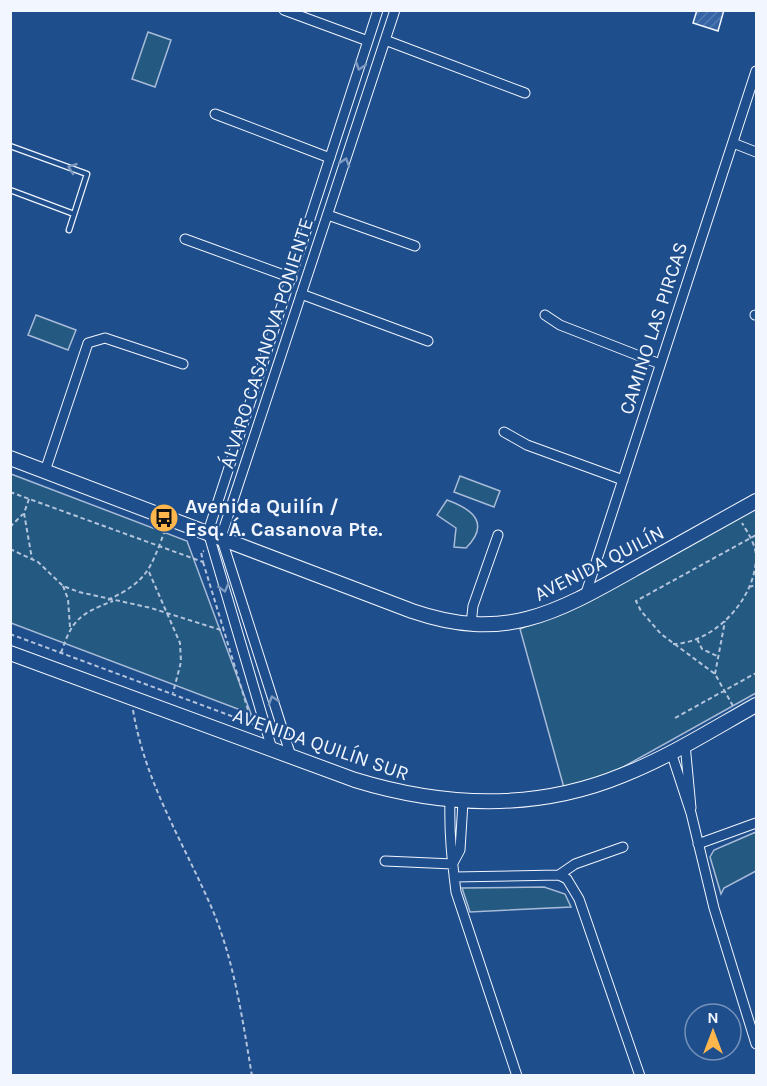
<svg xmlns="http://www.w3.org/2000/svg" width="767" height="1086" viewBox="0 0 767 1086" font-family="Karla,sans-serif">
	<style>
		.green { fill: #245a82; stroke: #a8bbd7; stroke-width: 1.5 }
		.building { fill: url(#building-hatch); stroke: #f2f6ff; stroke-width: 1.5 }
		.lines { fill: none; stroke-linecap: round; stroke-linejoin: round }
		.lane-casing { stroke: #f2f6ff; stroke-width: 7 }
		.street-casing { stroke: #f2f6ff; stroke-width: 11 }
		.secondary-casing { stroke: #f2f6ff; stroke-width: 16 }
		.path { stroke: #b3c4dc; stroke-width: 2; stroke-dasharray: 4.5 3; stroke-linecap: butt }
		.lane { stroke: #1f4e8c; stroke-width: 4.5 }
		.street { stroke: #1f4e8c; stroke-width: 9 }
		.secondary { stroke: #1f4e8c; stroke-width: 14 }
		.oneway { stroke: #7e9ac0 }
		.labels { text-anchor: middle; stroke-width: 4.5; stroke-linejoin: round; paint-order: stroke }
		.street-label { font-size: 20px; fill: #f2f6ff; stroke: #1f4e8c }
		.poi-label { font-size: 20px; font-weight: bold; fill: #f2f6ff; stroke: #1f4e8c; text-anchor: start }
	</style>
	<defs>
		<pattern id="building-hatch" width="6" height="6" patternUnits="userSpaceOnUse" patternTransform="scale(1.5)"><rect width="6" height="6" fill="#3563a3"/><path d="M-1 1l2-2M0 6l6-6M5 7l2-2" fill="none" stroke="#537ab1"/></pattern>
	</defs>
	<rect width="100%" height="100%" fill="#1f4e8c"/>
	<path class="green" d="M148,32l23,8 -16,47 -23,-8z
		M36,315l40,15 -8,20 -40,-15z
		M11,474l176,67 64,173 -240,-91z
		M460,476l40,15 -6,16 -40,-15z
		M447,500c25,9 44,23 19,48l-12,-1 2,-19 -19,-13z
		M756,509v184l-158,88 -32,14 -46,-166 59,-25z
		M756,832v39l-32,17 -3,6 -11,-37 4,-7z
		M544,887l21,7 6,13 -101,5 -8,-24z"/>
	<path class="building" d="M697,10h27l-6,21 -25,-8z"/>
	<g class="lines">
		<g class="lane-casing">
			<path id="lane" d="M10,146l77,28 -18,56
				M10,190l64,24"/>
		</g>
		<g class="street-casing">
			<path id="street" d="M284,10l84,31
				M385,40l140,53
				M215,114l115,44
				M733,143l23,9
				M328,215l87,31
				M185,239l107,39
				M301,294l127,47
				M545,315l15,10 100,39
				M755,315h1
				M504,432l23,13 96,35
				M45,471l43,-128 17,-5 78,26
				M585,596l171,-525
				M471,624l2,-18 25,-71
				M685,744l6,64
				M272,749l-64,-217 170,-522
				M671,752l20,61 23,95 42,136
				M291,756l-70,-219 174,-527
				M450,801c-1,34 2,58 6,91l61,184
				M698,844l58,-21
				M385,861l68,3
				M453,863l7,-13 3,-48
				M559,875l16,-11 48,-17
				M454,877l105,-2 8,4 12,20 61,177"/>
		</g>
		<g class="secondary-casing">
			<path id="secondary" d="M10,458l402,153c93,32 144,2 224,-43 40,-22 80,-45 120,-67
				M10,653l345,127c88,27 181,31 268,-5 46,-18 90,-46 133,-70"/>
		</g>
		<path class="path" d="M10,492l193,70 -2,-10 3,-1
			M29,499l-5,14 8,46
			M10,527l13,-13
			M10,549l28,13 25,24 16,6 72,16 73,23
			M203,562l49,161
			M149,572l31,71 1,19 -8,31
			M63,586l5,13 2,28
			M749,587l7,-2
			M108,600c41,-20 42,-31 58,-72
			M10,634l243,90
			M697,639l5,10 15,7
			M673,644c42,-1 83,-46 83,-87 0,-12 -8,-24 -14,-34
			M61,653c11,-33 18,-39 52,-52
			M715,674l10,-53
			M733,706l-18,-32 -54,-40 -20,-23 -5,-10 120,-66
			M133,710c12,72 48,128 77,194 24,54 32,113 42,172
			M675,718l81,-45"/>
		<use href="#lane" class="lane"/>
		<use href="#street" class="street"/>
		<use href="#secondary" class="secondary"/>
	</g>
	<defs><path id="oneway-chevron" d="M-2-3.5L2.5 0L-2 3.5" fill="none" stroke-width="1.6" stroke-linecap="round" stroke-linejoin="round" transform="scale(1.5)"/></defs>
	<g class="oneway">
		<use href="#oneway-chevron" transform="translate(360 66) rotate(108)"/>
		<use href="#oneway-chevron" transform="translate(345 162) rotate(-72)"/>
		<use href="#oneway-chevron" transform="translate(72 168) rotate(-160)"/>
		<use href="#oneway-chevron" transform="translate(224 588) rotate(74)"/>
		<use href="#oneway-chevron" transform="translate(273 700) rotate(-108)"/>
	</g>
	<defs>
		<g id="bus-disc" transform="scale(1.5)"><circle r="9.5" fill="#ffb74d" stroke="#1f4e8c"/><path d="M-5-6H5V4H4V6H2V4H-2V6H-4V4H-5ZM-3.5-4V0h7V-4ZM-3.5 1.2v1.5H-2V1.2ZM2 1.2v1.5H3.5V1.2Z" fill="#111"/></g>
	</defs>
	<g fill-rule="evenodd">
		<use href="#bus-disc" x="164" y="518"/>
	</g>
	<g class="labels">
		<g class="street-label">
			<text transform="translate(653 328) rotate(-72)" y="7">CAMINO LAS PIRCAS</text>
			<text transform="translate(266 343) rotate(-72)" y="7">ÁLVARO CASANOVA PONIENTE</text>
			<text transform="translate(599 563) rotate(-27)" y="7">AVENIDA QUILÍN</text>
			<text transform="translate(321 744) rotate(19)" y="7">AVENIDA QUILÍN SUR</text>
		</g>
		<g class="poi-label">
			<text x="185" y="513">Avenida Quilín /<tspan x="185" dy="23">Esq. Á. Casanova Pte.</tspan></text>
		</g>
	</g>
	<rect width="767" height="1086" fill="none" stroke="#f2f6ff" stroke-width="24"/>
	<g transform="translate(713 1032)"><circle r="28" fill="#1f4e8c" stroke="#7391ba" stroke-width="1.5"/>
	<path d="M0-4.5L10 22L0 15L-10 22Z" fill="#ffb74d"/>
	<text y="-9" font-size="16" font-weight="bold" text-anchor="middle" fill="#f2f6ff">N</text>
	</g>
</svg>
